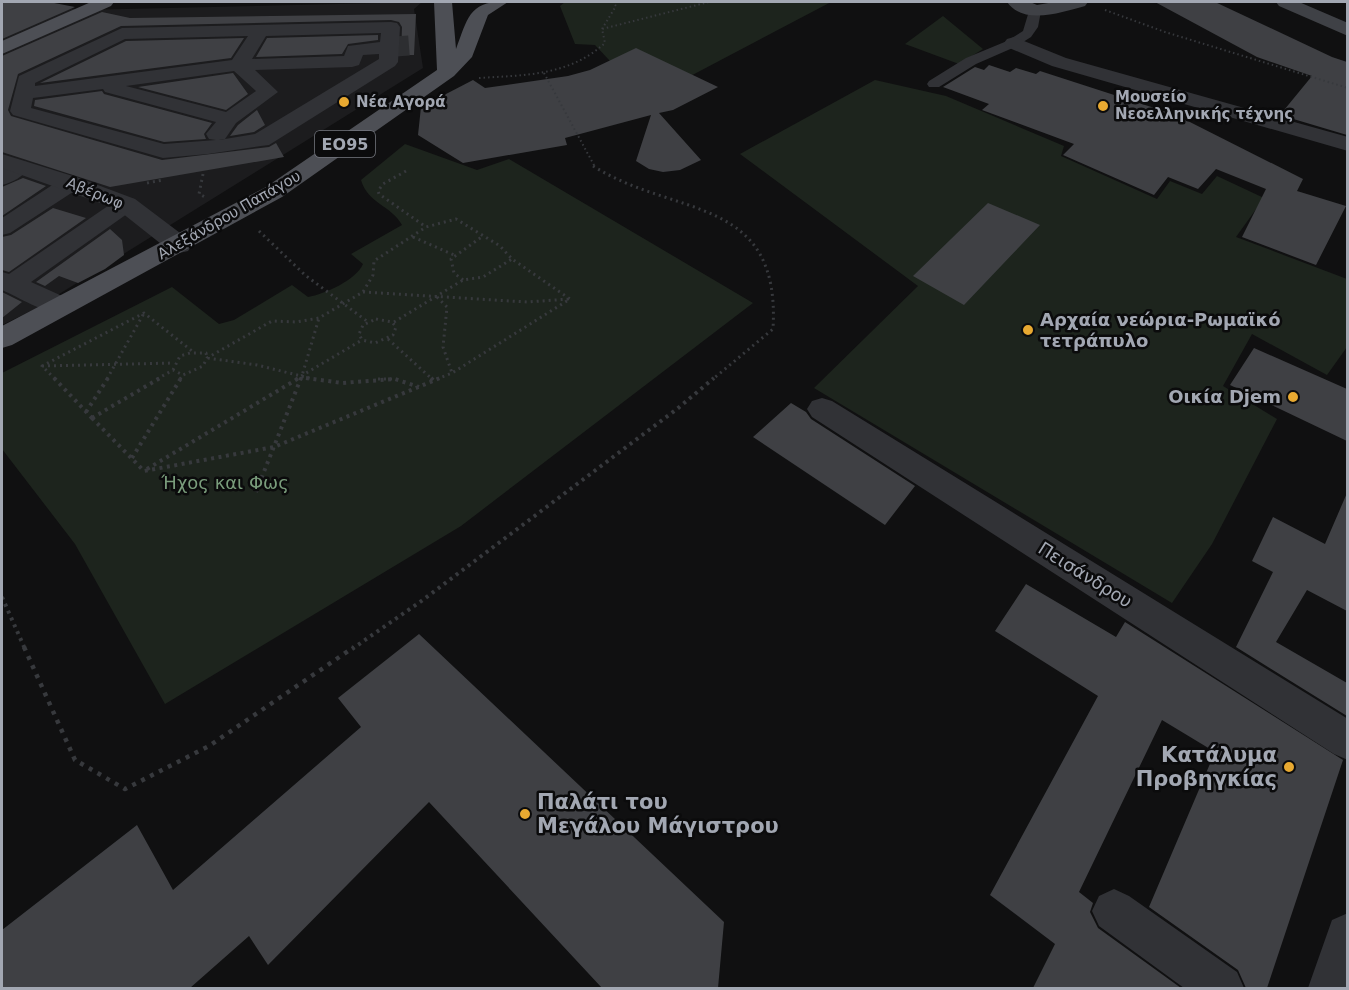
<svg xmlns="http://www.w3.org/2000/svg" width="1349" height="990" viewBox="0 0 1349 990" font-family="'DejaVu Sans',sans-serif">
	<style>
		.built { fill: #1c1c1e }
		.green { fill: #1d241d }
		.building { fill: #3f4044 }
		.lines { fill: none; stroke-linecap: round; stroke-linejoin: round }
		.pedestrian-tunnel { stroke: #2d2e31; stroke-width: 20; stroke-dasharray: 20 10; stroke-linecap: butt }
		.path-far3 { stroke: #37393d; stroke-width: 2; stroke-dasharray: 1.5 3; stroke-linecap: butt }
		.path-far2 { stroke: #37393d; stroke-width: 3; stroke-dasharray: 2 4; stroke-linecap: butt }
		.path-far1 { stroke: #37393d; stroke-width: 4; stroke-dasharray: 3 4.5; stroke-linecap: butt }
		.path { stroke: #37393d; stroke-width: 4.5; stroke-dasharray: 4 6; stroke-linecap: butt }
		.service { fill: #313236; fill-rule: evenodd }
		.pedestrian { fill: #313236; fill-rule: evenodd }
		.minor { fill: #313236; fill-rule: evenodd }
		.tertiary { fill: #313236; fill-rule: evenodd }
		.secondary { fill: #3f4146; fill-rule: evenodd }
		.primary { fill: #4d4f55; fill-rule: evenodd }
		.poi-dot { fill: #e8a931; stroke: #0b0b0c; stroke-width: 2 }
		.labels { text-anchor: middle; stroke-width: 5; stroke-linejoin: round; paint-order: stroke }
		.far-poi-label { font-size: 15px; font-weight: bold; fill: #a2a7b2; stroke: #0b0b0c; text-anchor: start }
		.far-street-label { font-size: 15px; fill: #a2a7b2; stroke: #0b0b0c }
		.shield { fill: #0b0b0c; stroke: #757880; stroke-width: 1.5 }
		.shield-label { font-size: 16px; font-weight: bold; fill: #a2a7b2 }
		.poi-label { font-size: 18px; font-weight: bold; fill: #a2a7b2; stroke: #0b0b0c; text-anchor: start }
		.park-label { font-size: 18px; fill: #799c7b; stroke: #0b0b0c }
		.street-label { font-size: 18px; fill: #a2a7b2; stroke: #0b0b0c }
		.near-poi-label { font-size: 21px; font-weight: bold; fill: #a2a7b2; stroke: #0b0b0c; text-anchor: end }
	</style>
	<rect width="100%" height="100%" fill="#101011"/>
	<path class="built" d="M2,2h30l50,8 340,-8 -8,7 9,59 -388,241 -33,16z"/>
	<path class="green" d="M565,2h266l-150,79 -57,-5 -29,-31 -20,-1 -15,-38z
		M943,16l40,33 -24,15 -54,-20z
		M875,80l71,16 118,50 -3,10 96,43 13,-18 32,13 15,-18 47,22 -28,39 111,42v68l-20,28 -75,-41 -29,52 54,33 -65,125 -40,59 -358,-215 104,-102 -178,-132z
		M405,144l72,26 32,-11 244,144 -292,223 -296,178 -90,-160 -73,-95v-76l170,-86 47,37 15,-4 58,-35 16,12c17,-3 48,-17 55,-33l-12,-10 51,-29c-11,-20 -34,-21 -41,-45z"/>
	<path class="building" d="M2,2h47l26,5 -73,32z
		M1155,2h60l117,55 15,5v73l-67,-20 32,-39 -55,-19z
		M102,12l28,6 286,-4 -2,41h-13l1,-28 -3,-5 -8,-2 -270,6 -103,48 -10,36 3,6 151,44 107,-13 7,-4 8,14 -174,30 -108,-35v-96z
		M378,35v5l-30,4 -6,10 -86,3 11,-19z
		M244,38l-13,20 -191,25 86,-42z
		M636,48l82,39 -45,23 -14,3 42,47 -21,10 -17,2 -14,-3 -13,-8 15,-46 -86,23 2,7 -104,18 -45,-28 3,-28 52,-27 12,8 83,-12 22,-6z
		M989,65l21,7 6,-4 20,6 4,-3 136,44 127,64 -6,12 49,15 -30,59 -74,-28 24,-48 -50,-20 -18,20 -30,-12 -14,18 -91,-40 11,-11 -92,-34 7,-6 -46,-17 32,-20 9,3z
		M233,73l15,21 -22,16 -88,-23z
		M102,91l2,3 108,29 -8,11 2,5 -42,3 -130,-36 1,-6z
		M257,110l8,15 -11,7 -24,4 8,-11z
		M23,178l23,8 -44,30v-29z
		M988,203l52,22 -76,80 -51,-29z
		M53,208l33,10 -77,54 -7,-2v-33l9,-2z
		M110,229l12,11 2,15 -19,14 -27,14 -19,-7 -14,10 -9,-4z
		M2,292l20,10 -20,16z
		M1254,348l93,41v52l-117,-56z
		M791,403l15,9 5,7 104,67 -30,39 -132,-88z
		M1347,493v118l-40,-21 -31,52 71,41v33l-111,-69 37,-75 -21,-11 21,-44 52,27z
		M1026,584l90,53 9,-15 218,138 -76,228h-21l-8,-18 -89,-63 66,-155 -53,-32 -83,172 14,11 -3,9 8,16 83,60h-148l22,-44 -65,-49 108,-199 -103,-65z
		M419,634l305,288 -6,66h-116l-173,-186 -161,163 -19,-29 -59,52h-188v-58l135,-105 36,65 188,-163 -23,-29z"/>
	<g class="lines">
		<path class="pedestrian-tunnel" d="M389,47l26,-2"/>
		<path class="path-far3" d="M1105,10l60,22 183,56
			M602,29l14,-23 -3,-4
			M544,73l51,94
			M479,78c46,-3 90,-2 126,-35l-3,-14 107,-27"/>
		<path class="path-far2" d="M593,166c82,52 188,28 180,163l-60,50
			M406,171l-23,13 -5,7 1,3 47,33
			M203,174l-4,20 6,3
			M147,183l16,-3
			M259,231l46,44 63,47
			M413,237l41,18
			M463,280l-9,-7 -3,-14 32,-23
			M363,292l164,10 42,-3
			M437,297l10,10 -4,40 9,26
			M376,319l16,3 4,5 -3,8 -18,8 -13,-3 -3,-6 4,-9z
			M394,322l69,-42 20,-3 29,-18
			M388,339l44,40
			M42,366l132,-3
			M173,370l7,-14 10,-3h16l1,5 50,7 56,14
			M55,379l-13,-13 102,-53 48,38
			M107,379l37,-66
			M157,379l16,-9 10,5 20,-9 4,-8 65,-37 24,1 23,-4 44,-26 10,-17 1,-14 52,-34 30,-8 44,27 12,13 58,40 -118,74 -15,6
			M180,379l3,-4
			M296,379l66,-39
			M301,379l18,-61
			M378,379h17"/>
		<path class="path-far1" d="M54,378l38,40
			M306,378l36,5 53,-4 24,8
			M431,378l3,3
			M86,412l22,-34
			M92,418l52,53 130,-24 166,-69
			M92,418l68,-40
			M132,458l49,-80
			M147,469l152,-91
			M256,492l45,-114
			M2,597l23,52
			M352,649l68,-47 257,-193 37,-31"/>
		<path class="path" d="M24,647l51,113 50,29 84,-43 145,-99"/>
		<path class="service" d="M1035,7l6,4 -3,16 -7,10 -16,10 -39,17 -37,23h-10l-2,-3 2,-3 37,-23 41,-17 16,-10 6,-20z"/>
		<path class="pedestrian" d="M391,22l6,1 3,4 -2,35 -3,4 -126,79 -8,1 -53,8 -45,4 -150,-43 -3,-4 9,-35 103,-48zM381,33l-1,9 -32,4 -4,10 -92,3 14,-23zM248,36l-16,24 -197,26v-3l90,-44zM379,54v5l-124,75 -36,6 6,-1 11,-16 42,-31 -23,-22 97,-3 7,-2 4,-10zM234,71l22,20 -30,21 -100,-26zM103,89l2,3 111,30 -10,12 3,5 7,1 -52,4 -133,-36 2,-10z
			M19,160l8,2 3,5c-6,9 -18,16 -28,18v-17z
			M71,176l8,2 3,5 -3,5 -69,45 -8,2v-17l61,-40z
			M126,197l8,2 4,5 -4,5 -103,73 40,18 4,6 -4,6c-21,6 -50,-14 -69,-22v-18l7,2 109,-75z
			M822,398l10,3 516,318v41l-14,-6 -522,-337 -5,-8 5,-8z
			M1114,889l15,7 108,76 7,16h-60l-85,-62 -7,-15 7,-15z"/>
		<path class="minor" d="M1014,37l52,21 282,79v14l-296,-85 -45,-19 -3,-4 3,-4z
			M1348,913v75h-40l24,-68z"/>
		<path class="tertiary" d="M2,154l77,24 56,21 53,40 4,6 -4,6 -9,2 -9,-2 -53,-42 -115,-41z"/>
		<path class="secondary" d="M1007,2h23l7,3 17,-3h34l-3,4c-23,6 -61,20 -78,-4z
			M1276,2h23l49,21v13l-69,-30z"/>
		<path class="primary" d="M91,2h23l-3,4 -109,48v-13z
			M434,2h18l4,47c12,-31 13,-49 52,-47l-20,13 -16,42 -18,19 -172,121 -270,148 -10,3v-22l264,-139 171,-117z"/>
	</g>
	<g class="poi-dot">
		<circle cx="344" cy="102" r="6"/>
		<circle cx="1103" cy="106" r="6"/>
		<circle cx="1028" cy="330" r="6"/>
		<circle cx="1293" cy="397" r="6"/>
		<circle cx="1289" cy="767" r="6"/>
		<circle cx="525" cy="814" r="6"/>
	</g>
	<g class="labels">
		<g class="far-poi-label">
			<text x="1115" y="102">Μουσείο<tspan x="1115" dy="17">Νεοελληνικής τέχνης</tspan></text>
			<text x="356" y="107">Νέα Αγορά</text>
		</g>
		<g class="far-street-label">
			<text transform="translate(95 193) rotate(22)" y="5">Αβέρωφ</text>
			<text transform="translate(229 215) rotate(-30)" y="5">Αλεξάνδρου Παπάγου</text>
		</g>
		<rect class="shield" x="315" y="131" width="60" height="26" rx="4.5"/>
		<g class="shield-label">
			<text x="345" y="150">ΕΟ95</text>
		</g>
		<g class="poi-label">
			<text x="1040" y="326">Αρχαία νεώρια-Ρωμαϊκό<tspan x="1040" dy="21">τετράπυλο</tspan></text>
			<text x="1281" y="403" text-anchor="end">Οικία Djem</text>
		</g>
		<g class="park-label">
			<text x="225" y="489">Ήχος και Φως</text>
		</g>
		<g class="street-label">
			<text transform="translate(1085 575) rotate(32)" y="6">Πεισάνδρου</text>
		</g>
		<g class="near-poi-label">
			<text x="1277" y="762">Κατάλυμα<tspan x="1277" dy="24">Προβηγκίας</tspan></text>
			<text x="537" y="809" text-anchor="start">Παλάτι του<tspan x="537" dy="24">Μεγάλου Μάγιστρου</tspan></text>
		</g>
	</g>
	<rect width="1349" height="990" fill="none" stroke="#a2a7b2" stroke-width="6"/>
</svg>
